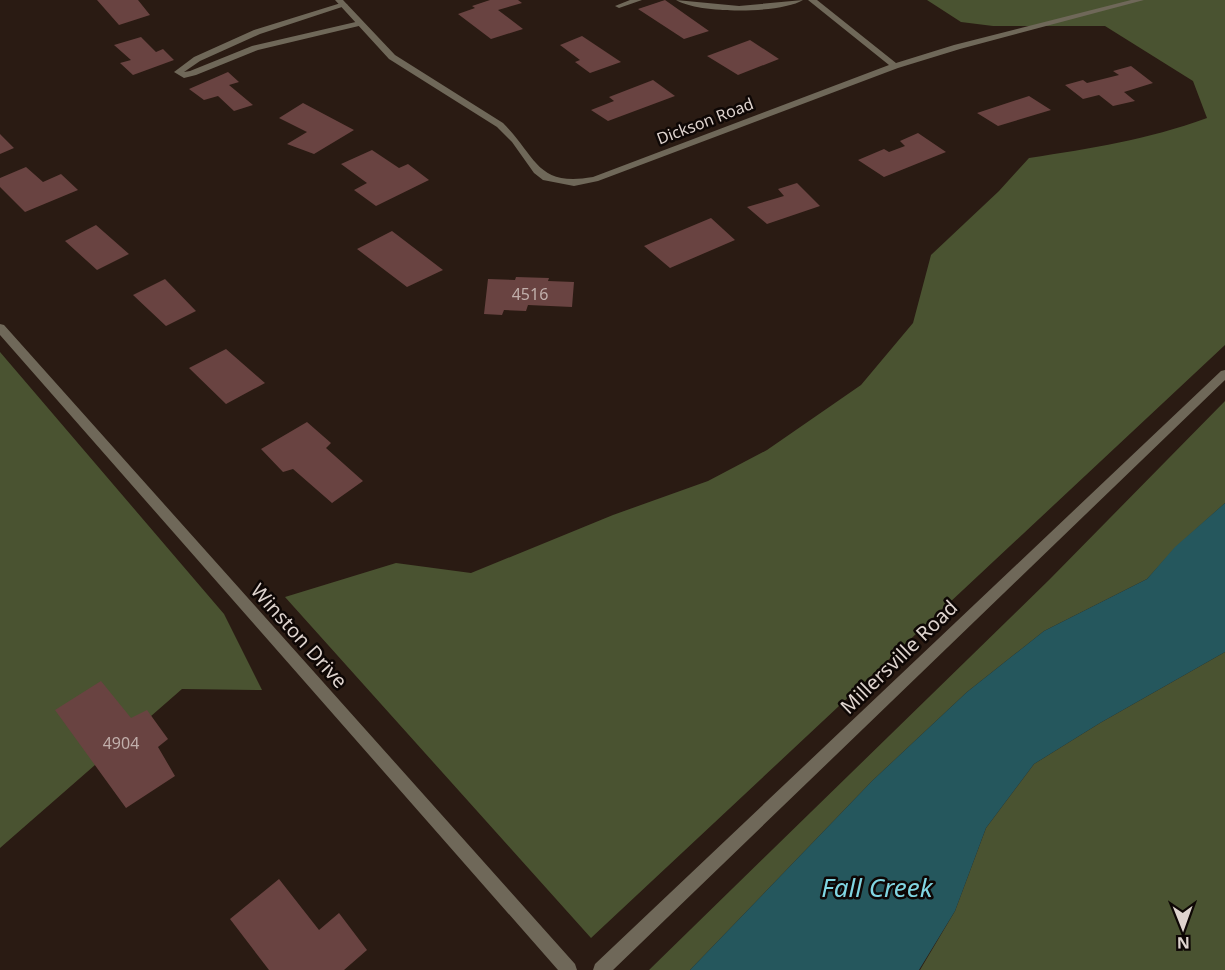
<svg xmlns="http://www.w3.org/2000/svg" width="1225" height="970" viewBox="0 0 1225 970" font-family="'Noto Sans',sans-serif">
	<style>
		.forest { fill: #4a5331 }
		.water { fill: #25575d }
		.building { fill: #694341 }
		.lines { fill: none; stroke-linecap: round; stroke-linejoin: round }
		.lane { fill: #6f6859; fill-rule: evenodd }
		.street { fill: #6f6859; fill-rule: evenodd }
		.labels { text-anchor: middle; stroke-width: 5; stroke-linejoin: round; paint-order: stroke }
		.far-street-label { font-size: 16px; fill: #ded3ce; stroke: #0e0705 }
		.number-label { font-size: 16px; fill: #c1afab }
		.street-label { font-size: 20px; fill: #ded3ce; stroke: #0e0705 }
		.near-water-label { font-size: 26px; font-style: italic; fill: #81d6e2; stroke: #0e0705 }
	</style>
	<rect width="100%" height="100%" fill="#2a1b13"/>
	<path class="forest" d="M927,0h298v345l-634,593 -306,-341 111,-34 75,10 142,-58 95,-34 59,-31 94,-65 52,-62 18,-68 68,-64 30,-33c64,-10 117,-18 178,-40l-14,-37 -88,-55h-112l-32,-4z
		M0,352l224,262 38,76 -80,-1 -182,159z
		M1225,401v102l-49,44 -29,32 -103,52 -77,61 -95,89 -182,189h-41l401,-391z
		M1225,652v318h-305l35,-59 31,-83 48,-64 66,-41z"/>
	<path class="water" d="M1225,503v149l-125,71 -66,41 -48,64 -31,83 -36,59h-229l182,-189 95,-89 77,-61 103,-52 28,-32z"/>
	<path class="building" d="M97,0h41l12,15 -31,10z
		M490,0h28l4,3 -24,7 25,19 -32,10 -33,-25 17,-6 -3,-2z
		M665,0l44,31 -25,8 -46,-30z
		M582,36l39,26 -31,11 -15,-11 5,-2 -20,-15z
		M141,37l15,15 7,-3 11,11 -41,15 -13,-12 11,-3 -17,-15z
		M750,40l29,19 -41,16 -31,-19z
		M1131,66l22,17 -29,9 11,9 -22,5 -14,-11 -16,4 -18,-14 18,-5 4,3 32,-8 -6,-4z
		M228,72l11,10 -10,3 24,20 -19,6 -16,-15 -14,4 -15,-11z
		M653,80l22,16 -67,25 -17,-11 23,-9 -5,-4z
		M1029,96l22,14 -53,16 -21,-13z
		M303,103l51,27 -40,24 -27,-10 20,-12 -28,-14z
		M918,133l28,19 -62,25 -26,-17 26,-11 5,3 16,-6 -5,-5z
		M0,134l14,14 -14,6z
		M372,150l27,18 9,-4 21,16 -53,26 -22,-16 13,-7 -26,-19z
		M26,167l17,15 18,-8 17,16 -53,22 -25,-25v-9z
		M797,183l23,23 -53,18 -20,-17 37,-11 -6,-7z
		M711,218l24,22 -65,28 -26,-22z
		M96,225l33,29 -32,16 -32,-29z
		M392,231l51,39 -36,17 -50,-38z
		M516,277l33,1 -1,3 26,1 -2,25 -44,-2 -2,6 -22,-1 -2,5 -18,-1 4,-35 27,1z
		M165,279l31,32 -30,15 -33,-31z
		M226,349l39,34 -39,21 -37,-36z
		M307,422l24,21 -5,5 37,33 -31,22 -39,-34 -10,3 -22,-23z
		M101,681l30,37 16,-8 21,29 -10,8 17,29 -49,32 -71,-98z
		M279,879l40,51 20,-17 28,37 -23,20h-75l-39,-51z"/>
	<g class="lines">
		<path class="lane" d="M630,0h12l-23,8 -4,-2z
			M676,0l63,6 64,-6c-23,14 -104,14 -127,0z
			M341,3l7,2 -88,29 -60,27 -16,11 6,-1 62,-25 108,-25h3v4l-105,25 -62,25 -12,3 -10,-6 20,-15 60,-27z"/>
		<path class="street" d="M335,0h8l52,55 108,68c34,34 33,64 90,54l296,-112 -81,-65h9l79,63 58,-18 177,-45h13l-184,49 -62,19 -300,113 -24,5 -31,-6 -9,-7 -22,-31 -15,-15 -108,-68z
			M0,324l4,1 571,639 2,6h-19l-558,-635z
			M1225,370v10l-612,590h-20l2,-6 626,-593z"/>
	</g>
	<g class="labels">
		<g class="far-street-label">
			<text transform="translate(705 121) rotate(-21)" y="6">Dickson Road</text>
		</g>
		<g class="number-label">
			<text x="530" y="300">4516</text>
			<text x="121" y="749">4904</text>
		</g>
		<g class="street-label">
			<text transform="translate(299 636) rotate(48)" y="7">Winston Drive</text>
			<text transform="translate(899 657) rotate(-44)" y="7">Millersville Road</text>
		</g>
		<g class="near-water-label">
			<text x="877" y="897">Fall Creek</text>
		</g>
	</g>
	<g transform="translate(1183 928) rotate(179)" stroke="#0e0705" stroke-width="4.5" paint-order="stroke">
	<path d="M0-4.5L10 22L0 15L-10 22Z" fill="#ded3ce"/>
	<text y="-9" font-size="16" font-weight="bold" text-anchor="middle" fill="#ded3ce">N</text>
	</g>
</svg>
